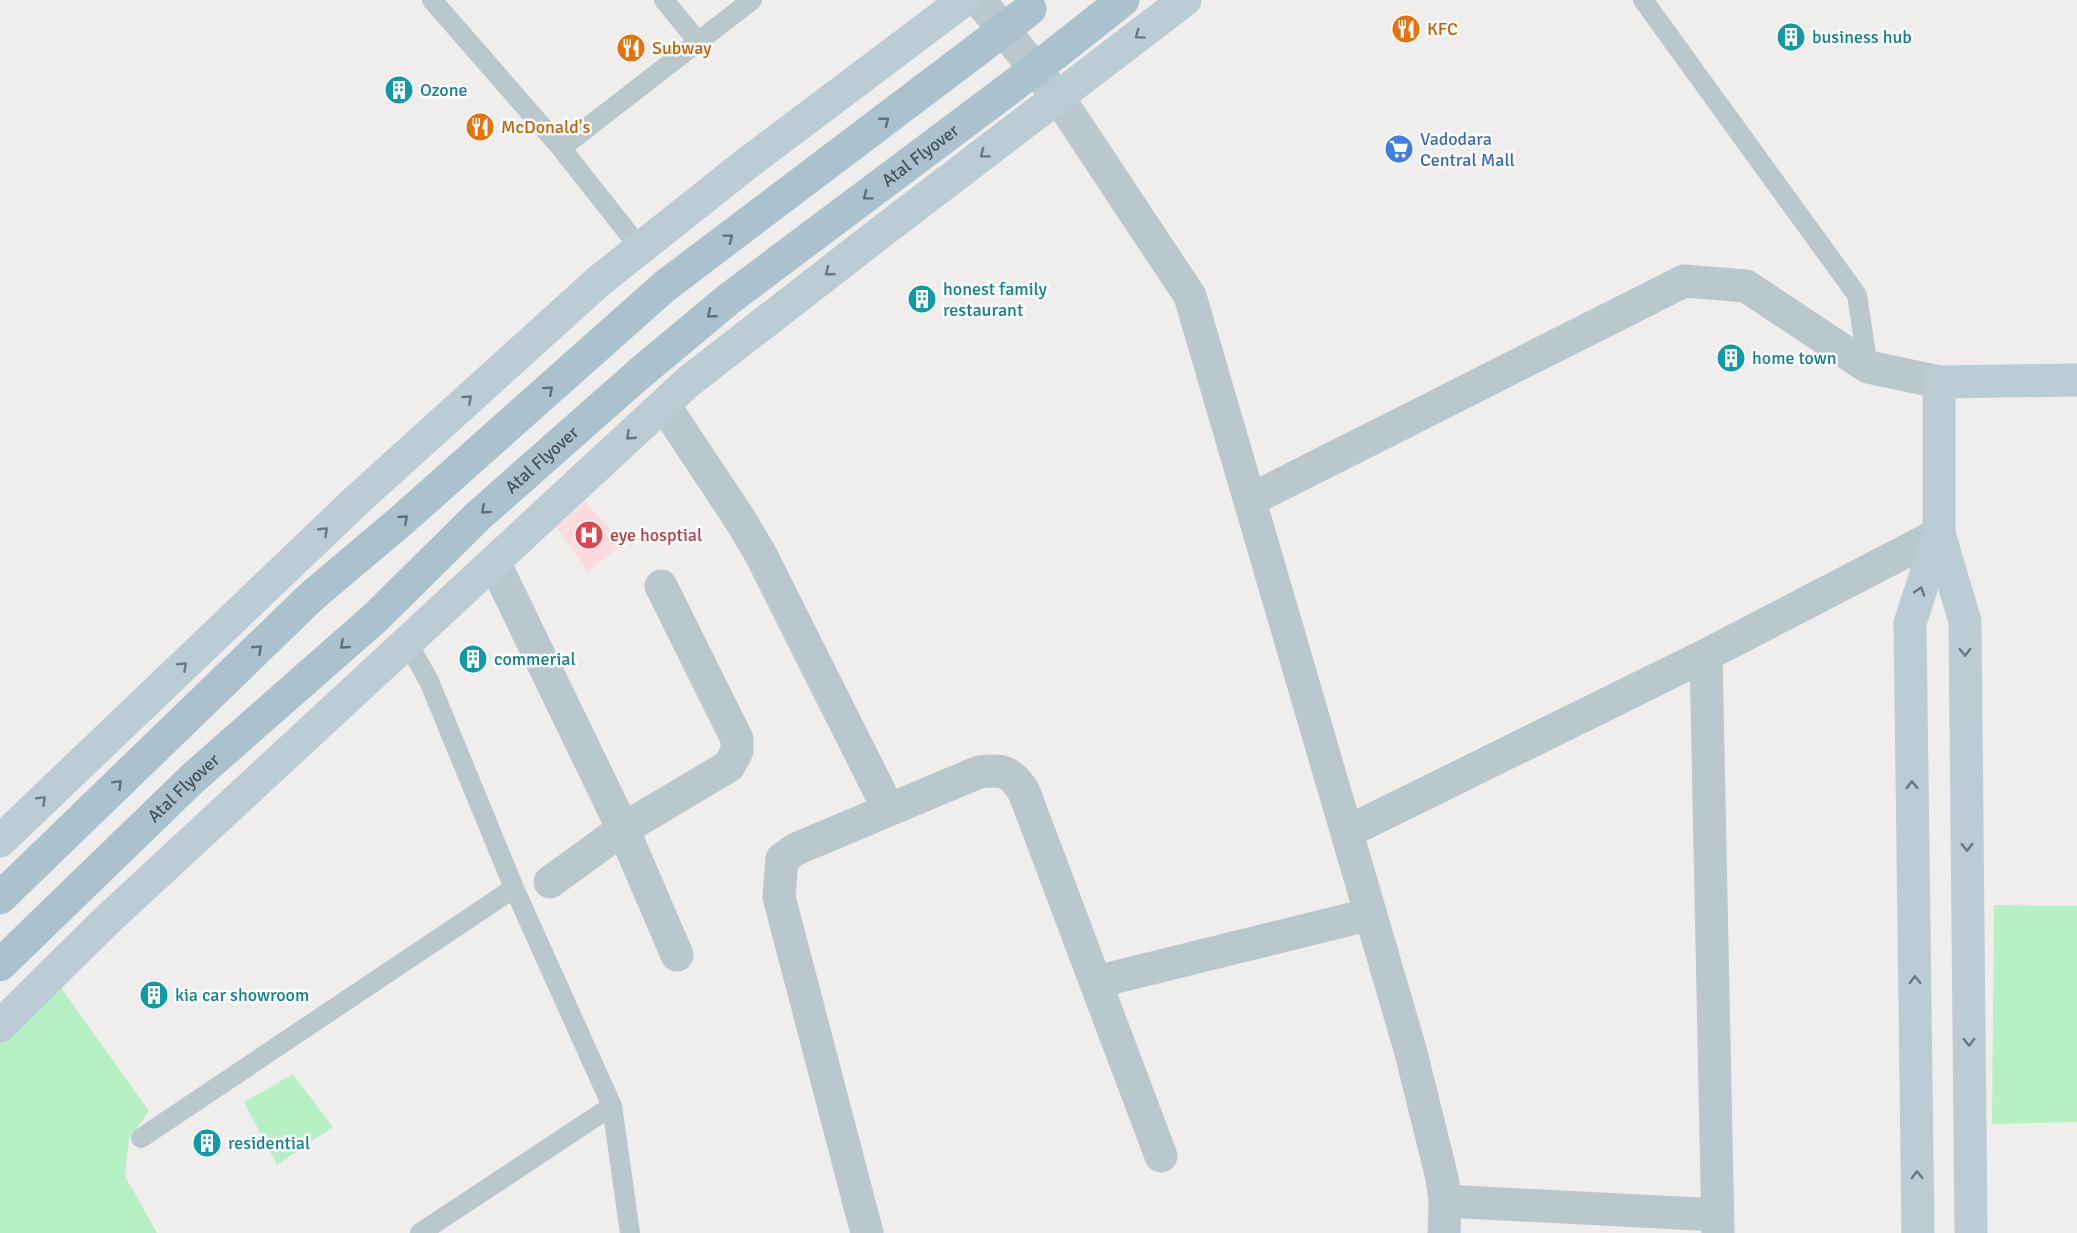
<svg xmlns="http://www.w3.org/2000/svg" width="2077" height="1233" viewBox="0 0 2077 1233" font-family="Signika,sans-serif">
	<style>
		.medical { fill: #fcdbde }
		.green { fill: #b8f0c5 }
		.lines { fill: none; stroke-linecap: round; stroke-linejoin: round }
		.lane { stroke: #bac8cd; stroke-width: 20 }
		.street { stroke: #bac8cd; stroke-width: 33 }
		.secondary { stroke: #bcccd5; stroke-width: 33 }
		.primary { stroke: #abc2ce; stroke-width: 33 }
		.primary-bridge { stroke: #abc2ce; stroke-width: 33 }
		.oneway { stroke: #687880 }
		.oneway2 { stroke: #5e7078 }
		.labels { text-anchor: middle; stroke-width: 5; stroke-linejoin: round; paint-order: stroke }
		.food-label { font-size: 18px; fill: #c56008; stroke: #fff; text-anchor: start }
		.culture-label { font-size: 18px; fill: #0d838f; stroke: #fff; text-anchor: start }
		.shop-label { font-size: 18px; fill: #366cbe; stroke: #fff; text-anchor: start }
		.street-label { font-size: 18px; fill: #44545b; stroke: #fff }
		.health-label { font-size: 18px; fill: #be3a42; stroke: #fff; text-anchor: start }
	</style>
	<rect width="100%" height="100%" fill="#f0eded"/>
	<path class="medical" d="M586,502l36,42 -34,28 -32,-45z"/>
	<path class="green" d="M1994,905l83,1v216l-85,2z
		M59,985l90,126 -20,28 -4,37 32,57h-157v-190z
		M293,1074l40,53 -56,38 -33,-63z"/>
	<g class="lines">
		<path class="lane" d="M432,0l129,148 79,100
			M664,0l35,43
			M1643,0l214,295 11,72
			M561,148l191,-148
			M407,642l22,39 85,207
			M141,1138l373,-250 98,218 18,127
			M420,1233l192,-127"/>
		<path class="street" d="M979,0l79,97 132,199 220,753 32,129 3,23 -1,32
			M664,405l77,116 20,34 128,255
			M1250,500l434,-219 62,5 122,81 71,15
			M494,562l129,267 54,126
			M1706,655l12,578
			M1347,832l359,-177 233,-121
			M550,882l73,-53 106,-63 8,-15v-12l-76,-153
			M1096,982l275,-68
			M1445,1201l273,14
			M867,1233l-88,-336 3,-38 14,-10 183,-77c24,-3 32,-1 45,20l137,364"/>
		<path class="secondary" d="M0,841l357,-341 242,-219 146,-116 219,-165
			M0,1026l105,-104 583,-540 188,-146 309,-236
			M1918,1233l-8,-610 29,-89
			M1971,1233l-6,-612 -26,-87v-152l138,-2"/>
		<g class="primary">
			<path d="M1056,53l67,-53"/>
			<path d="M0,898l312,-302 90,-76 263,-234 316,-239"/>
			<path id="s1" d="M0,965l193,-187 183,-161 101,-100 163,-144 90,-75 284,-213"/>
		</g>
		<path class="primary-bridge" d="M981,47l49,-38
			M1014,85l42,-32"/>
	</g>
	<defs><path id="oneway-chevron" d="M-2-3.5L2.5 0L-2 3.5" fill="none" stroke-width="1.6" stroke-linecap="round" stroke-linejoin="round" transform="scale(1.5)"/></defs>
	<g class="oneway">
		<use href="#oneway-chevron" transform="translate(1139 35) rotate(143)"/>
		<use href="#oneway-chevron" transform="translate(984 154) rotate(143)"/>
		<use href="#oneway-chevron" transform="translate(829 272) rotate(142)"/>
		<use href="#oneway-chevron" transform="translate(468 399) rotate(-42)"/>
		<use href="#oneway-chevron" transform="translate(630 436) rotate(137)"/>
		<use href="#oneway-chevron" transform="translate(324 531) rotate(-44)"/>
		<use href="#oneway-chevron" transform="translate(1920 591) rotate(-72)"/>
		<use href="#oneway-chevron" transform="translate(1965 652) rotate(89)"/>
		<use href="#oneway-chevron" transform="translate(183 666) rotate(-44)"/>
		<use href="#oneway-chevron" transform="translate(1912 785) rotate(-91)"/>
		<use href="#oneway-chevron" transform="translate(42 800) rotate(-44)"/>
		<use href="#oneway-chevron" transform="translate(1967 847) rotate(89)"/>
		<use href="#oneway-chevron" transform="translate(1915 980) rotate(-91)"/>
		<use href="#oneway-chevron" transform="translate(1969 1042) rotate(89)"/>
		<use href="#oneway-chevron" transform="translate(1917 1175) rotate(-91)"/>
	</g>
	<g class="oneway2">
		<use href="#oneway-chevron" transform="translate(885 121) rotate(-38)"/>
		<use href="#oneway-chevron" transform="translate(867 196) rotate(143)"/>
		<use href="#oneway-chevron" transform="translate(729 238) rotate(-37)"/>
		<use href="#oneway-chevron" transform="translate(711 314) rotate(141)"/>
		<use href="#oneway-chevron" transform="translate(549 390) rotate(-42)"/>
		<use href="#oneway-chevron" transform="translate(485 510) rotate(138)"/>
		<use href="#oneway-chevron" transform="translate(404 519) rotate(-41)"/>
		<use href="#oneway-chevron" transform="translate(344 645) rotate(139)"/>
		<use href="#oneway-chevron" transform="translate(258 649) rotate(-44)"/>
		<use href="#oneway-chevron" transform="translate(118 784) rotate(-44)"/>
	</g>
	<defs>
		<g id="restaurant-disc" transform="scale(1.5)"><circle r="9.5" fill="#e8710a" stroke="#fff"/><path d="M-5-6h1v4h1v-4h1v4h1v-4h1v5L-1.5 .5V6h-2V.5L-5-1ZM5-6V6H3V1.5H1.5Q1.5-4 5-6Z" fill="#fff"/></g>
		<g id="building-disc" transform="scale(1.5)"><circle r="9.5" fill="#0f9aa8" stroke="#fff"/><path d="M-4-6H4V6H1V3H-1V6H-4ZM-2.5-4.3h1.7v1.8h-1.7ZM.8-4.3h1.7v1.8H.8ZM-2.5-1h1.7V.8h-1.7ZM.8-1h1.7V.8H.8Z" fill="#fff"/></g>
		<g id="supermarket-disc" transform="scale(1.5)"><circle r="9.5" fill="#3f7fe0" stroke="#fff"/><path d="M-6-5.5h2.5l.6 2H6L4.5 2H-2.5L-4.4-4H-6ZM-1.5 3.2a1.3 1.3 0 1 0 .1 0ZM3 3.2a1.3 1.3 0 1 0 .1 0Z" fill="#fff"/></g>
		<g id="hospital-disc" transform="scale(1.5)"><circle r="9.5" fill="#e0444e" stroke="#fff"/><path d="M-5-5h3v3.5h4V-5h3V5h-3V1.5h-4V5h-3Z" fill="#fff"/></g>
	</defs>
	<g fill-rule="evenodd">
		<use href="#restaurant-disc" x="1406" y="29"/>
		<use href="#building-disc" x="1791" y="37"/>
		<use href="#restaurant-disc" x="631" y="48"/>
		<use href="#building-disc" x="399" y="90"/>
		<use href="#restaurant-disc" x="480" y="127"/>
		<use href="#supermarket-disc" x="1399" y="149"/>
		<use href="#building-disc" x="922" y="299"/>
		<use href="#building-disc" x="1731" y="358"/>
		<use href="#hospital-disc" x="589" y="535"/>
		<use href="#building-disc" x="473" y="659"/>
		<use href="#building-disc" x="154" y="995"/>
		<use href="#building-disc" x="207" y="1143"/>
	</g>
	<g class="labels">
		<g class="food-label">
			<text x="1427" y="35">KFC</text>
			<text x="652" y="54">Subway</text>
			<text x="501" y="133">McDonald's</text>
		</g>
		<g class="culture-label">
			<text x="1812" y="43">business hub</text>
			<text x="420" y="96">Ozone</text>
			<text x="943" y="295">honest family<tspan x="943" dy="21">restaurant</tspan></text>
			<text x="1752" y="364">home town</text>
			<text x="494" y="665">commerial</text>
			<text x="175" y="1001">kia car showroom</text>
			<text x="228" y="1149">residential</text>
		</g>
		<g class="shop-label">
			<text x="1420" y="145">Vadodara<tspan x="1420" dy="21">Central Mall</tspan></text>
		</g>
		<g class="street-label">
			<text dy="6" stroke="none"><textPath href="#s1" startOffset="1227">Atal Flyover</textPath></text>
			<text dy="6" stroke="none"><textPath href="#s1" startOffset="741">Atal Flyover</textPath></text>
			<text dy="6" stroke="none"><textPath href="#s1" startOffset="255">Atal Flyover</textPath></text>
		</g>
		<g class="health-label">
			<text x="610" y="541">eye hosptial</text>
		</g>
	</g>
</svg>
